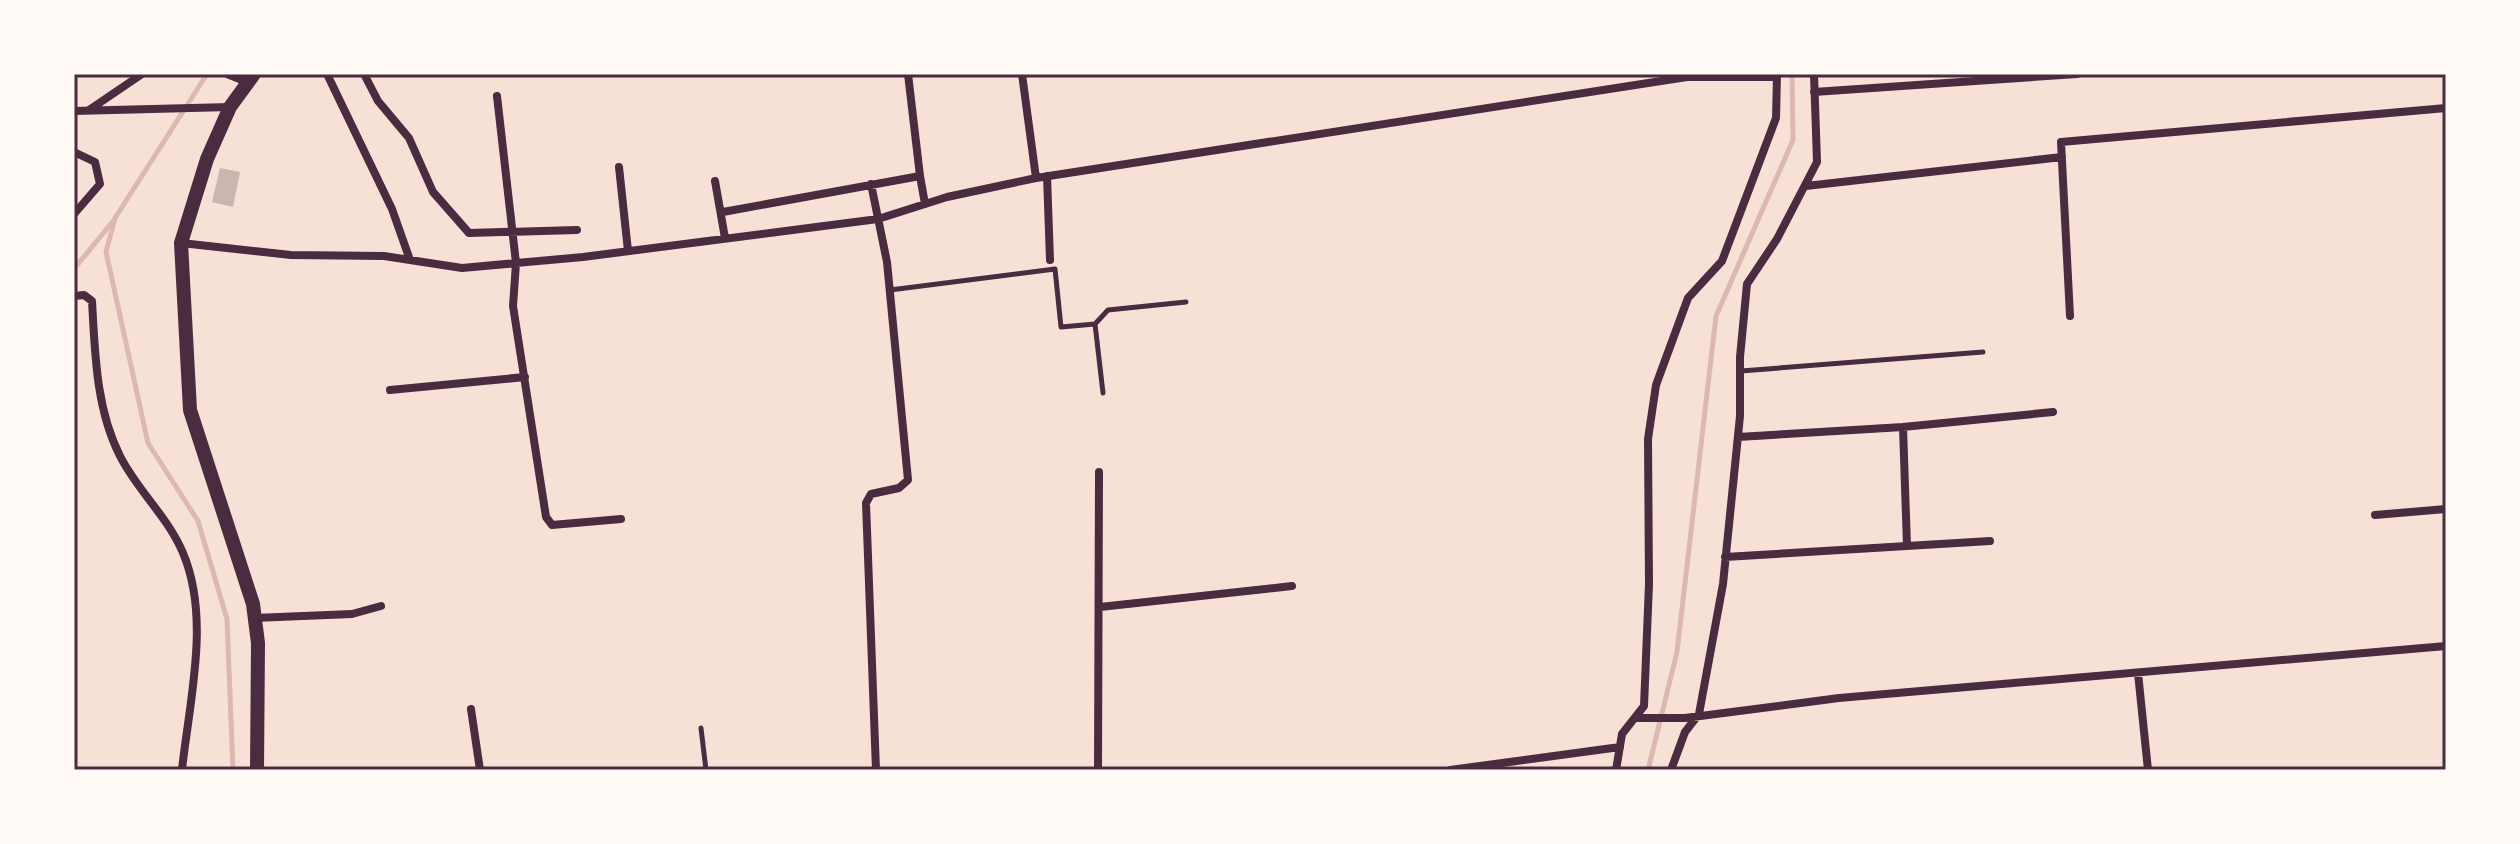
<svg xmlns="http://www.w3.org/2000/svg" width="2520" height="844" viewBox="0 0 2520 844" font-family="'PT Sans',sans-serif">
	<style>
		.lines { fill: none; stroke-linecap: round; stroke-linejoin: round }
		.stream { stroke: #dcb8b0; stroke-width: 5 }
		.building { fill: #ccb4b1 }
		.service { stroke: #4a2c40; stroke-width: 5 }
		.minor { stroke: #4a2c40; stroke-width: 8 }
		.tertiary { stroke: #4a2c40; stroke-width: 14 }
		.neatline { fill: none; stroke: #4a2c40; stroke-width: 3 }
	</style>
	<rect width="100%" height="100%" fill="#f7e1d7"/>
	<g class="lines">
		<path class="stream" d="M207,74l-92,144 -9,34 42,191 50,78 29,98 6,151
			M74,269l40,-49
			M1648,770l29,-118 39,-336 77,-176 -1,-66"/>
	</g>
	<path class="building" d="M220,168l20,4 -7,35 -21,-5z"/>
	<g class="lines">
		<path class="service" d="M890,290l165,-21 6,58 34,-3 13,-14 78,-8
			M1095,324l8,69
			M1741,371l242,-19
			M701,728l5,42"/>
		<path class="minor" d="M227,74l20,8
			M327,74l65,135 18,51
			M364,74l14,27 31,37 24,54 36,41 108,-3
			M908,74l12,102
			M1022,74l14,104
			M1814,92l263,-18
			M497,96l19,167 -3,43 33,211 6,8 69,-6
			M89,110l53,-36
			M74,111l156,-4
			M74,152l21,10 5,22 -26,30
			M619,167l9,84
			M1047,176l3,84
			M715,181l10,57
			M871,184l16,78 21,218 -9,8 -28,6 -5,9 10,267
			M1806,186l256,-29
			M723,212l197,-36 5,28
			M181,243l110,12 93,1 78,12 121,-11 295,-38 69,-22 89,-19 651,-101h90
			M74,296l10,-1 8,6c3,52 4,108 28,155 17,34 48,61 63,97 28,66 6,149 -1,217
			M2070,316l-9,-174 385,-34
			M390,390l135,-13
			M1903,427l4,119
			M1738,437l165,-10 150,-15
			M2375,515l71,-6
			M1725,557l265,-16
			M1100,607l192,-21
			M254,618l98,-4 29,-8
			M2138,673l10,97
			M471,709l9,61
			M1635,718h50l154,-20 607,-52
			M1098,770l1,-298
			M1450,770l170,-23
			M1616,770l6,-36 22,-28 5,-122 -1,-145 8,-54 32,-87 34,-37 54,-143 1,-43
			M1671,770l14,-38 14,-18 24,-130 17,-168v-59l7,-73 30,-45 40,-77 -3,-88"/>
		<path class="tertiary" d="M254,74l-24,33 -23,52 -26,84 9,167 63,194 5,39 -1,127"/>
	</g>
	<rect width="2520" height="844" fill="none" stroke="#fffaf5" stroke-width="152"/>
	<rect x="76" y="76" width="2368" height="692" class="neatline"/>
</svg>
